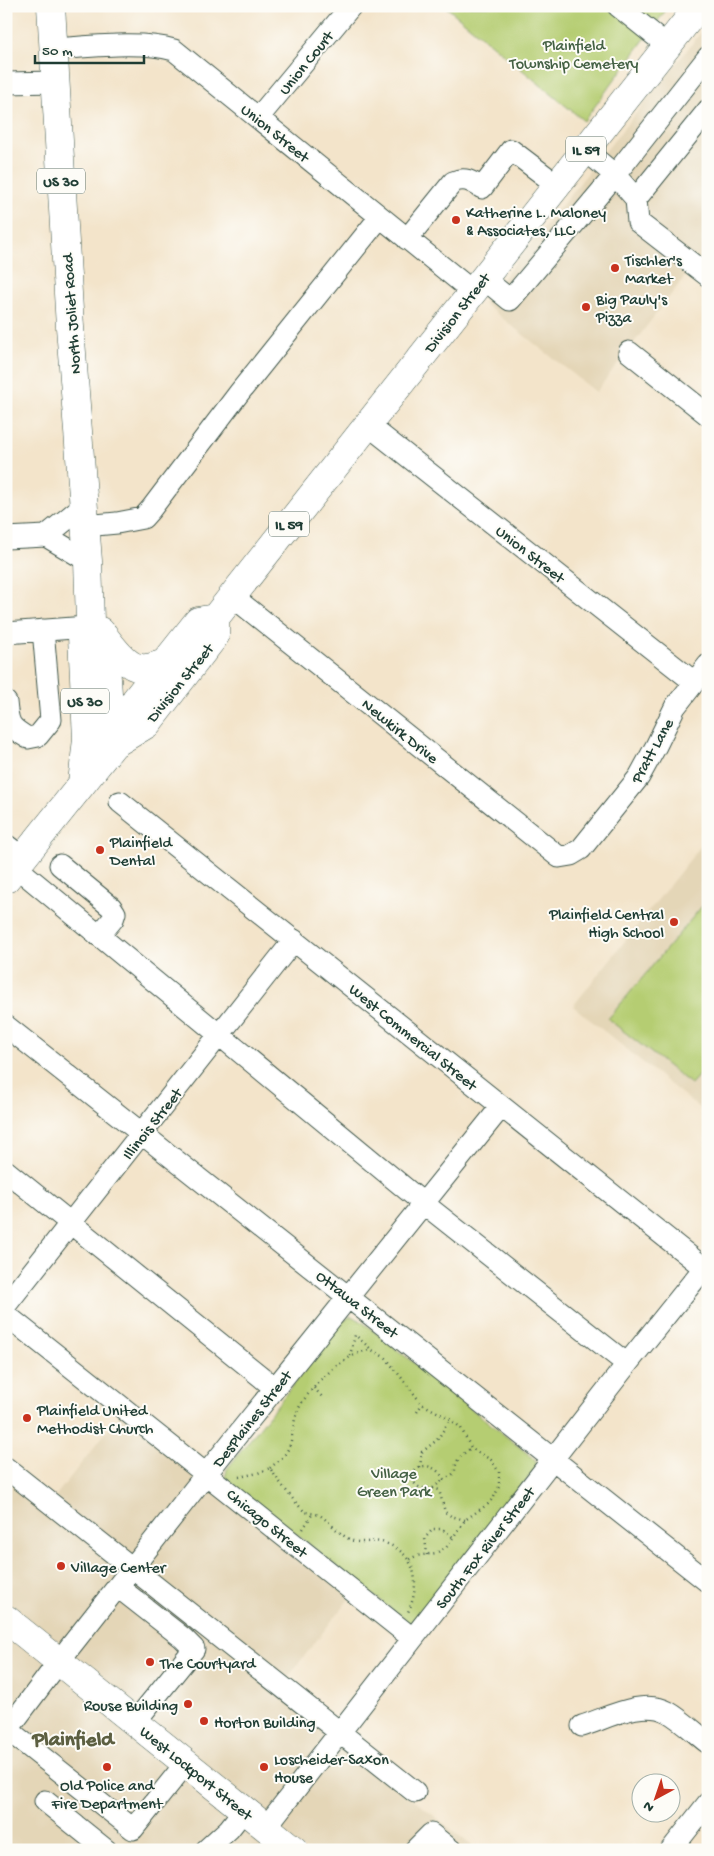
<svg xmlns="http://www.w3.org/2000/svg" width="714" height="1856" viewBox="0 0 714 1856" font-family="'Gochi Hand',sans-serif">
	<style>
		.built { fill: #e4d6b7 }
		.green { fill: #b5cd72; stroke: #6a8553 }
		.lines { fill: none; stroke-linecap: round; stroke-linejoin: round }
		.minor-casing { stroke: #3f564a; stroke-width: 23 }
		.major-casing { stroke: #3f564a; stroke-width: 29 }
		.path { stroke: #3f564a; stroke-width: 2.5; stroke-dasharray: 1 4; stroke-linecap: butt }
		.minor { stroke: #fff; stroke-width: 21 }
		.major { stroke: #fff; stroke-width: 28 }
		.poi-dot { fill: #c8321e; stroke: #fdfcf7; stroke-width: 2 }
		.labels { text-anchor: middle; stroke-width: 4; stroke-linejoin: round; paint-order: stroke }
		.shield { fill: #fdfcf7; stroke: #62766e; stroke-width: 1 }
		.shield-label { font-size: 15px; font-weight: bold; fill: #1f3d34 }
		.park-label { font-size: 16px; fill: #446144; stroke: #fdfcf7 }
		.street-label { font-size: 16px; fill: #1f3d34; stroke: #fdfcf7 }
		.poi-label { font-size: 16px; fill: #1f3d34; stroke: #fdfcf7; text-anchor: start }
		.district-label { font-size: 21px; font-weight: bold; fill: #5c5f41; stroke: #fdfcf7 }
	</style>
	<rect width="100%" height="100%" fill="#fdfcf7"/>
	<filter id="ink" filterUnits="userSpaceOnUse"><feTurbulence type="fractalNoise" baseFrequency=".02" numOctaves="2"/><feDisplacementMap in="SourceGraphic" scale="10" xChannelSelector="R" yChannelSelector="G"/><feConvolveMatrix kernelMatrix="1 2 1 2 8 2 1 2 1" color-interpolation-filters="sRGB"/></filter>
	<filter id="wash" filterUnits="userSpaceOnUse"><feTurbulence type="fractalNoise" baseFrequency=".0096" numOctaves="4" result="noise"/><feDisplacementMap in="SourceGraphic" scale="20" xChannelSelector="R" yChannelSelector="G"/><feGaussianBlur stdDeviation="1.12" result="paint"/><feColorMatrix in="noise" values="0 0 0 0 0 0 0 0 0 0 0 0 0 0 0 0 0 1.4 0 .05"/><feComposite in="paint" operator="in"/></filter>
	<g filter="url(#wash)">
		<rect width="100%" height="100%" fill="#f3e4ca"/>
		<path class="built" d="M708,24v261l-19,-14 -93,121 -113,-89z
			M708,837v278l-135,-109z
			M122,1412l230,183 -75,96 200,159h-176l-295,-235v-153l47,37z
			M6,1627l281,223h-281z"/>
		<path class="green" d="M445,6h224l-85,115z
			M708,899v166l-17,19 -83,-65z
			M351,1316l10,5 171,136 4,5 1,5 -126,158 -186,-147 2,-9 116,-148z"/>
	</g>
	<g filter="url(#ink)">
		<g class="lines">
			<g class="minor-casing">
				<path id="minor" d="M618,6l50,40
					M53,49c36,-2 88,-9 121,1l298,241
					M6,83l49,-1
					M258,118l93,-112
					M585,150l30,25 21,24 72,-89
					M636,199l2,23 70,54
					M407,239l46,-57c12,-5 18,-1 29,6l29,-38 46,35
					M483,278l27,22 105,-125 93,-118
					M629,352l79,63
					M368,425l326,257
					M85,526l32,-3 26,-5 8,-9 88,-116 141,-176
					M46,536l37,-30
					M6,538l40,-2 42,25
					M232,596l327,261 12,-2 10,-6 58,-72 17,-31 19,-39 33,-42
					M6,633l81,-6
					M6,702c2,22 3,25 22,36l10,-2 13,-16 -8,-90
					M120,802l588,469
					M6,845l17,13
					M60,865l51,42 4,6 -2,6 -14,17
					M16,867l407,336 204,161
					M6,1026l702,556
					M6,1171l269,217
					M6,1305l288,-365
					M6,1315l406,323
					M6,1468l409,324
					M118,1587l65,51 11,11 -59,73
					M582,1726c25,-8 61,-28 86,-14 14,8 27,21 40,31
					M8,1730l125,99 53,-66
					M6,1732l64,-85 148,-188 283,-352
					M45,1801l61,49
					M266,1827l361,-463 77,-96
					M206,1850l23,-21 15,-19
					M415,1850l16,-16 20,16
					M671,1850l37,-47"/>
			</g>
			<g class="major-casing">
				<path id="major" d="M51,6l19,321 18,234 2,60 -8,15 5,103 -5,44
					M100,631c10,11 24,36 41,37 8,1 17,-3 24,-5
					M104,635l4,59 6,50
					M114,744l33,-20 68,-88v-18l484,-612
					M6,879l108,-135 22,-45 62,-78 17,-3
					M6,1619l288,231"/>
			</g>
			<path class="path" d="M350,1356l5,-21 17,15 14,8 36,46 28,15 11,9 10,20 20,12 8,12v15l-5,10 -6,7 -23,16 -19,28 -10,5 -20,3 -8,4
				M314,1388l10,11
				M417,1412l5,-8
				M420,1467l2,-15 15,-12 13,-20
				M270,1468c6,-5 13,-10 17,-17 7,-12 5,-28 11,-41 10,-22 48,-58 72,-60
				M239,1477l19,-4 12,-5c4,7 29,41 36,44 5,2 10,1 15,4 10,7 19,19 30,24 10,5 23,-1 34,3 32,11 36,41 23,69
				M433,1488l11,-9
				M465,1520l-14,-4 -6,-4 -6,-22c-14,-6 -18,5 -28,-12 7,-18 24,-14 33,1 16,-7 8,-8 14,-19 3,-5 9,-9 13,-12
				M303,1529l10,-16
				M427,1555l-2,-17 8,-9h9l12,9"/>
			<use href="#minor" class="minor"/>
			<use href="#major" class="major"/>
		</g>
	</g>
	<g class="poi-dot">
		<circle cx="456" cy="220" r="5"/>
		<circle cx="615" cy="268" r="5"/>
		<circle cx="586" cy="307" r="5"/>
		<circle cx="100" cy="850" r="5"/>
		<circle cx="674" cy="922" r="5"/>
		<circle cx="27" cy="1418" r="5"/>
		<circle cx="61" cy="1566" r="5"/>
		<circle cx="150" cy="1662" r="5"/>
		<circle cx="188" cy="1704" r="5"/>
		<circle cx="204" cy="1721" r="5"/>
		<circle cx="107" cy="1767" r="5"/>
		<circle cx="264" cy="1767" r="5"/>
	</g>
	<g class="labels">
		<g class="shield">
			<rect x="566" y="136.5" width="40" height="25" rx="4"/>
			<rect x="37" y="168.5" width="48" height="25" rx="4"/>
			<rect x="269" y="511.5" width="40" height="25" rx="4"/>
			<rect x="61" y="688.5" width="48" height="25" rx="4"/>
		</g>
		<g class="shield-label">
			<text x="586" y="154">IL 59</text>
			<text x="61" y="186">US 30</text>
			<text x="289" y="529">IL 59</text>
			<text x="85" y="706">US 30</text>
		</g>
		<g class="park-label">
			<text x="574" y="50">Plainfield<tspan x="574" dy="18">Township Cemetery</tspan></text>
			<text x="394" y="1478">Village<tspan x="394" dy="18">Green Park</tspan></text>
		</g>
		<g class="street-label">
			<text transform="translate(305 62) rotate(-51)" y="6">Union Court</text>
			<text transform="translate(276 132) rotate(39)" y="6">Union Street</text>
			<text transform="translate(456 312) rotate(-52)" y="6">Division Street</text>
			<text transform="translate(70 314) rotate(-94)" y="6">North Joliet Road</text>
			<text transform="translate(531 553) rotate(38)" y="6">Union Street</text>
			<text transform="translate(179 682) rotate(-51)" y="6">Division Street</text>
			<text transform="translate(401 730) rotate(39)" y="6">Newkirk Drive</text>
			<text transform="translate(651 750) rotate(-61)" y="6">Pratt Lane</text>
			<text transform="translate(414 1036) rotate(39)" y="6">West Commercial Street</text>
			<text transform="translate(151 1123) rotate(-52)" y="6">Illinois Street</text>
			<text transform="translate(358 1303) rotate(38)" y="6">Ottawa Street</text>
			<text transform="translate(251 1418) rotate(-52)" y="6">DesPlaines Street</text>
			<text transform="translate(268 1522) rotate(39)" y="6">Chicago Street</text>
			<text transform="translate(484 1547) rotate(-52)" y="6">South Fox River Street</text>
			<text transform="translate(197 1772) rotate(39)" y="6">West Lockport Street</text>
		</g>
		<g class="poi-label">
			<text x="466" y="217">Katherine L. Maloney<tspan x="466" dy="18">&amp; Associates, LLC</tspan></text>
			<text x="625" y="265">Tischler's<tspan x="625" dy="18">Market</tspan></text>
			<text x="596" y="304">Big Pauly's<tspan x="596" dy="18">Pizza</tspan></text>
			<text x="110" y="847">Plainfield<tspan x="110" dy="18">Dental</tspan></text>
			<text x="664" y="919" text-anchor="end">Plainfield Central<tspan x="664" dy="18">High School</tspan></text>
			<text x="37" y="1415">Plainfield United<tspan x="37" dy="18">Methodist Church</tspan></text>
			<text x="71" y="1572">Village Center</text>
			<text x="160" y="1668">The Courtyard</text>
			<text x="178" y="1710" text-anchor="end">Rouse Building</text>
			<text x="214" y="1727">Horton Building</text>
			<text x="274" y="1764">Loscheider-Saxon<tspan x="274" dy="18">House</tspan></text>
			<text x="107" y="1790" text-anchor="middle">Old Police and<tspan x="107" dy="18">Fire Department</tspan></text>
		</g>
		<g class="district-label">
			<text x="73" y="1745">Plainfield</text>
		</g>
	</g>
	<rect width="714" height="1856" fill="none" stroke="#fdfcf7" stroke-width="25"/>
	<g transform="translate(656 1798) rotate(220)"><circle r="24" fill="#fdfcf7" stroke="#a4b0a9"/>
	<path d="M0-4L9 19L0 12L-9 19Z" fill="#c8321e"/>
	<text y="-8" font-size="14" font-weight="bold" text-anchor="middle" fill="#1f3d34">N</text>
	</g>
	<path d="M35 55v8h109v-8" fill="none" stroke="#1f3d34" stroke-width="2.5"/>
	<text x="42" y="55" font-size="15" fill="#1f3d34" stroke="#fdfcf7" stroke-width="4" paint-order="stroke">50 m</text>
</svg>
